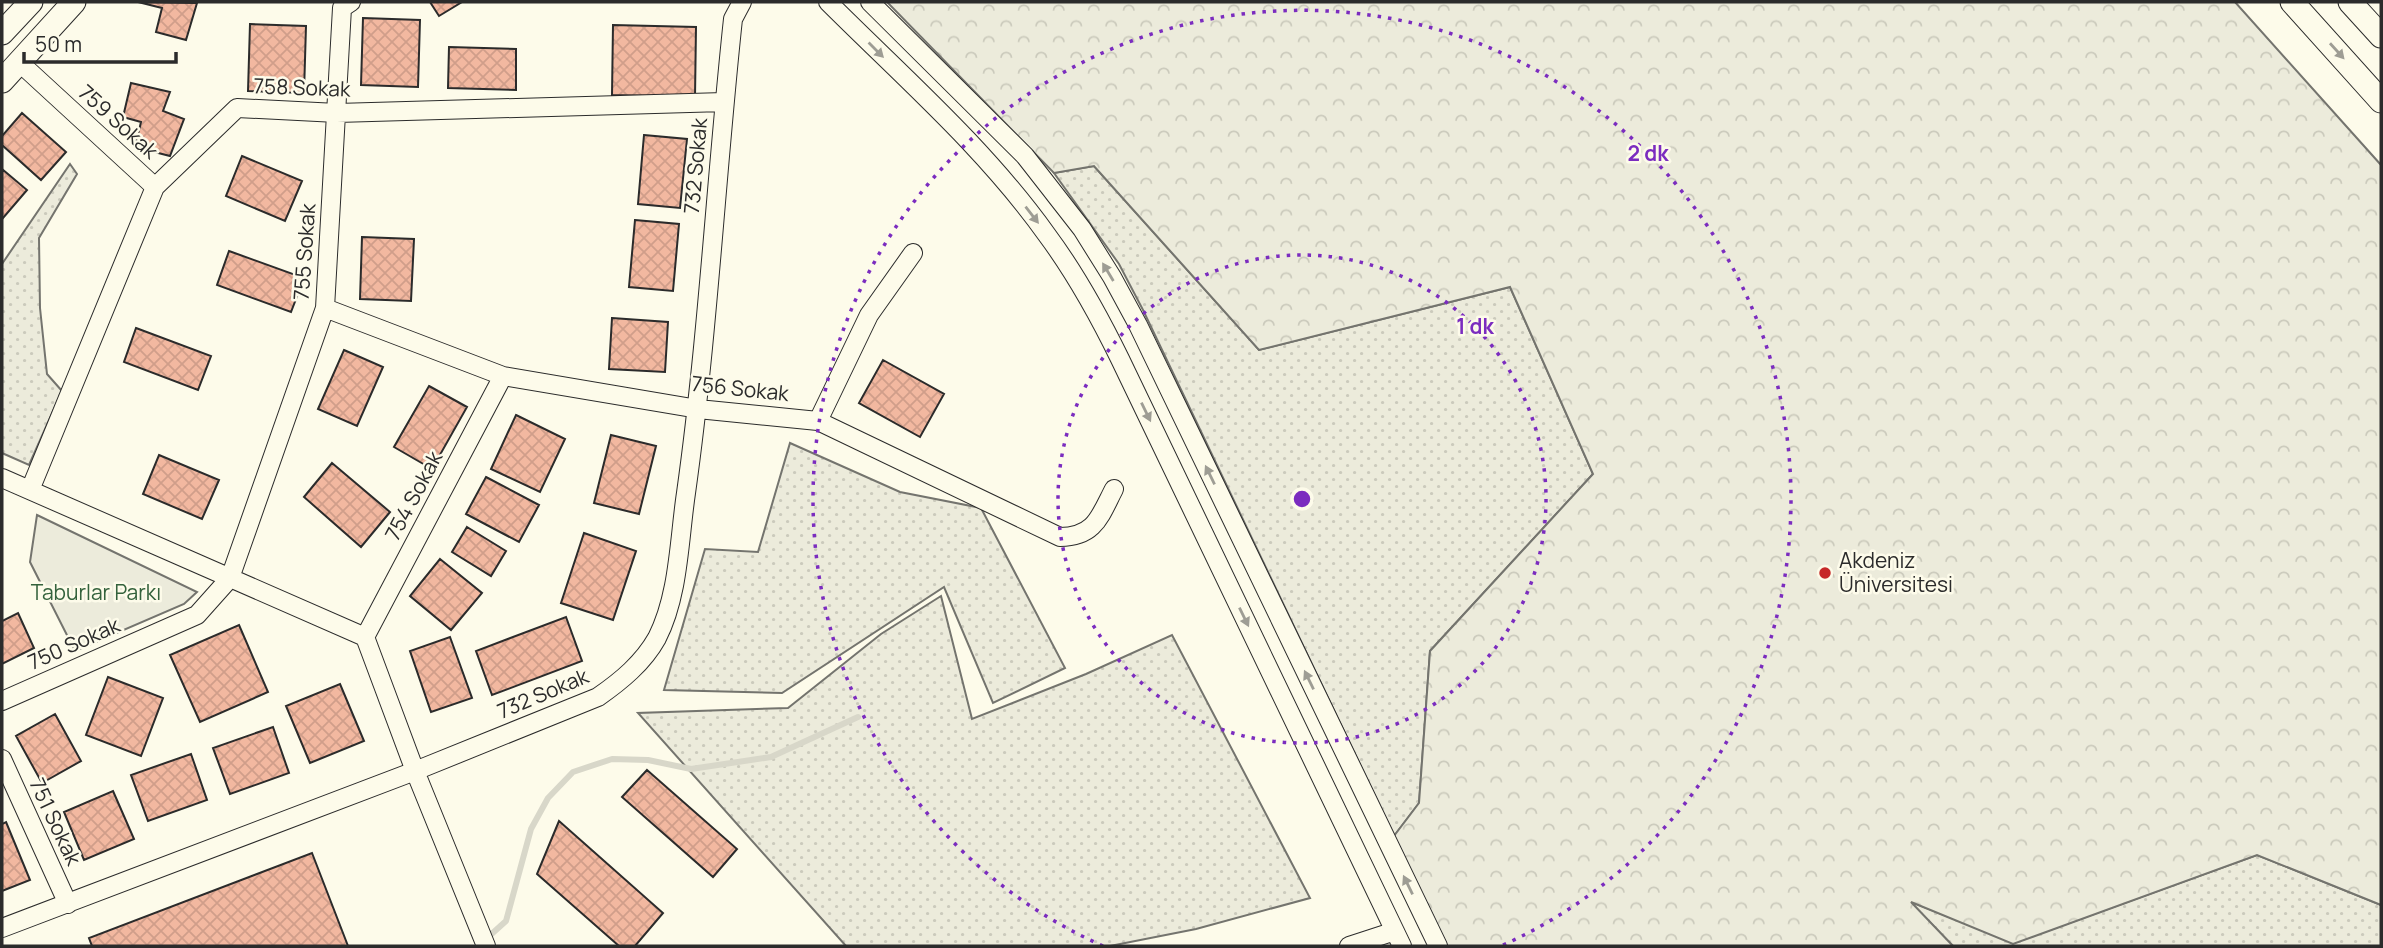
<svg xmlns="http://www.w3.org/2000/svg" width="2383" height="948" viewBox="0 0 2383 948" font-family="Manrope,sans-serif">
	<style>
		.grass { fill: url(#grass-dots); stroke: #74746e; stroke-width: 2 }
		.forest { fill: url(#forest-crowns); stroke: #74746e; stroke-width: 2 }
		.park { fill: #ecebdb; stroke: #74746e; stroke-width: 2 }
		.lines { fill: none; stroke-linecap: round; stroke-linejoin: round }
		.stream { stroke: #d8d7c9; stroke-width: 6 }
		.building { fill: url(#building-cross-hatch); stroke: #2b2b2b; stroke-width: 2 }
		.minor-casing { stroke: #2b2b2b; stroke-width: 20 }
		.tertiary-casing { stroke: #2b2b2b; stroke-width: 25 }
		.minor { stroke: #fdfbea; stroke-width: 18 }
		.tertiary { stroke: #fdfbea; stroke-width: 23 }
		.oneway { fill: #9e9d94 }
		.ring { fill: none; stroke: #7b2cbf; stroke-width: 3.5; stroke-dasharray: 3.5 7 }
		.poi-dot { fill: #c62828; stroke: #fdfbea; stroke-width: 2.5 }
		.labels { text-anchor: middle; stroke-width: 5; stroke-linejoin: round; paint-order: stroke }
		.street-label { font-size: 21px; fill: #2b2b2b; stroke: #fdfbea }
		.poi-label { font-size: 21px; fill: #2b2b2b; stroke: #fdfbea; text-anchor: start }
		.park-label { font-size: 21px; fill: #34623c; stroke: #fdfbea }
		.centre { fill: #7b2cbf; stroke: #fdfbea; stroke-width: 3.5 }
		.ring-label { font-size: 21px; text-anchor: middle; font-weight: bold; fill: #7b2cbf; stroke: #fdfbea; stroke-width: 5; stroke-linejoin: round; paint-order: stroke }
	</style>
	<defs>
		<pattern id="grass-dots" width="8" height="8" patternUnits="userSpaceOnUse" patternTransform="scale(1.75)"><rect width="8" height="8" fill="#ecebdb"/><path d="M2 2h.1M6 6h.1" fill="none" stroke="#cbcabc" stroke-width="1.8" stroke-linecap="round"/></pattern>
		<pattern id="forest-crowns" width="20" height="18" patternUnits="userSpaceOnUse" patternTransform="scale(1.75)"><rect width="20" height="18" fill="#ecebdb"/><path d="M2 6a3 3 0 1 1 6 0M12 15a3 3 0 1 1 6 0" fill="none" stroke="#cbcabc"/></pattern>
		<pattern id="building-cross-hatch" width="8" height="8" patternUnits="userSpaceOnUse" patternTransform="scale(1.75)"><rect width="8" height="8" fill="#f2b8a0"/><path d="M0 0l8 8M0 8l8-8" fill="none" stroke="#d09e8a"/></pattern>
	</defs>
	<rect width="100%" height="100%" fill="#fdfbea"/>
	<path class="grass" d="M70,164l7,10 -38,64 1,70 7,66 15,17 -33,74 -27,-12v-189z
		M1094,166l165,184 251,-63 83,187 -163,177 -11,152 -25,33 -251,-526 -24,-46 -65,-91z
		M790,443l110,49 81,16 84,160 -72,35 -49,-116 -162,106 -118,-3 41,-141 53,3z
		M941,596l31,123 114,-45 86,-39 138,263 -114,31 -86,17h-264l-208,-233 150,-5 93,-74z
		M2257,855l124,50v41h-428l-44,-45 105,42z"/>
	<path class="forest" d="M887,2h1348l146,163v740l-124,-50 -244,89 -102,-42 42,44h-506l-53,-110 25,-33 11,-152 163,-177 -83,-187 -251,63 -165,-184 -40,7z"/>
	<path class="park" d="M37,515l160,77 -13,12 -109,47 -45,-89z"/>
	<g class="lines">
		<path class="stream" d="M486,939l20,-18 25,-92 17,-31 25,-26 39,-13 36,1 43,9 80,-12 87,-40"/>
	</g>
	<path class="building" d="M138,2l59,1 -11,37 -30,-8 6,-24z
		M430,2h32l-23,14z
		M363,18l57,2 -2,67 -57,-2z
		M250,24l56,2 -2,67 -56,-2z
		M613,25l83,2 -1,70 -83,-2z
		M449,47l67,2v41l-68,-2z
		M131,83l39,9 -7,19 21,8 -14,37 -35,-9 6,-25 -18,-5z
		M22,113l44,39 -25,28 -39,-35v-9z
		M644,135l43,4 -7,69 -42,-4z
		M242,156l60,25 -17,40 -59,-25z
		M2,169l25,21 -24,28 -1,-1z
		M635,220l44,4 -6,67 -44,-4z
		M362,237l52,2 -3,62 -51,-2z
		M229,251l75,27 -13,34 -74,-27z
		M612,318l56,4 -3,50 -56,-3z
		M136,328l75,28 -13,34 -74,-28z
		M344,350l39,17 -26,59 -39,-17z
		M883,360l61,34 -24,43 -61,-34z
		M429,386l38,21 -35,62 -38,-22z
		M516,415l49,24 -25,53 -49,-23z
		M611,435l45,11 -17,68 -45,-11z
		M159,455l60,25 -17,39 -59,-25z
		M332,463l58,49 -29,35 -57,-50z
		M486,477l53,28 -20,37 -53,-28z
		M467,527l39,24 -15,25 -39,-24z
		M584,533l52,18 -23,69 -52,-17z
		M440,559l42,34 -31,37 -41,-34z
		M18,613l16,35 -32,16v-43z
		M566,617l16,44 -90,34 -16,-44z
		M239,625l29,67 -68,30 -30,-67z
		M450,637l22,61 -41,14 -21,-61z
		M108,677l55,21 -22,58 -55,-21z
		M340,684l24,57 -54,22 -24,-57z
		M55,714l26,47 -39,22 -26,-47z
		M273,727l16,46 -59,21 -17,-46z
		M191,754l16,46 -59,21 -17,-46z
		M647,770l90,79 -24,28 -91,-80z
		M113,791l21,48 -50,21 -20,-48z
		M559,821l104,92 -28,33h-16l-82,-72z
		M6,822l24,58 -28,11v-67z
		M312,853l36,93h-256l-3,-8z"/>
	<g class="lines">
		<g class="minor-casing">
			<path id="minor" d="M828,2c75,75 157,146 219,233 29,39 52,81 73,124l282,587
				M870,2l155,154 57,73 30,48 26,48 300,621
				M19,62l136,125
				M325,308l178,68 195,33 120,12 242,116c35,0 40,-21 54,-48
				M818,421l51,-106 44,-62
				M2,478l363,159 50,134 71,175
				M30,490l125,-303 82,-79 100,5 387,-11
				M365,637l138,-261
				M2,701l195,-86 33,-37 95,-270 17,-300 9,-6
				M2,759l66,145
				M2,928l413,-157 183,-74c23,-16 45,-34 59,-59 22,-43 22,-98 29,-145 22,-157 30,-316 47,-474l9,-17
				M1349,946l46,-15"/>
		</g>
		<g class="tertiary-casing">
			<path id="tertiary" d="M2292,2l89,99
				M2350,2l31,34
				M2,33l29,-31
				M2,81l72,-79"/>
		</g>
		<use href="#minor" class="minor"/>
		<use href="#tertiary" class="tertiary"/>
	</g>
	<defs><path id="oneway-solid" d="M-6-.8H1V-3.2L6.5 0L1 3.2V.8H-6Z" transform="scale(1.75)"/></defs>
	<g class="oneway">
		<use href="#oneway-solid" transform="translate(876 50) rotate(45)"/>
		<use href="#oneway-solid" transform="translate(2337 51) rotate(48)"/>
		<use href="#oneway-solid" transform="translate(1032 215) rotate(52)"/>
		<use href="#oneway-solid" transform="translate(1108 272) rotate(-121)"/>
		<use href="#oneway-solid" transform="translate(1146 412) rotate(64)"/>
		<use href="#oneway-solid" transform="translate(1210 475) rotate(-116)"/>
		<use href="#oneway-solid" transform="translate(1244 617) rotate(64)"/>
		<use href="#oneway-solid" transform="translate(1309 680) rotate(-116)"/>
		<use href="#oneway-solid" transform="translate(1408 885) rotate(-116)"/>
	</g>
	<g class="ring">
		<circle cx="1302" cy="499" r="244"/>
		<path d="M1103 946A489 489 0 1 1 1501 946"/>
	</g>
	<circle class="poi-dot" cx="1825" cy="573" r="7"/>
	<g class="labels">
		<g class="street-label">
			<text transform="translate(302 88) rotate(2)" y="7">758 Sokak</text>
			<text transform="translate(118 122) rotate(42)" y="7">759 Sokak</text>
			<text transform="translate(696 166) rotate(-85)" y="7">732 Sokak</text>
			<text transform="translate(305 252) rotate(-86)" y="7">755 Sokak</text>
			<text transform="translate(740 389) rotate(6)" y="7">756 Sokak</text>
			<text transform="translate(414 496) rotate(-62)" y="7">754 Sokak</text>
			<text transform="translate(74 644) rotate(-24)" y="7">750 Sokak</text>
			<text transform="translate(543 694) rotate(-23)" y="7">732 Sokak</text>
			<text transform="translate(55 822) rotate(65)" y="7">751 Sokak</text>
		</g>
		<g class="poi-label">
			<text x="1839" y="568">Akdeniz<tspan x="1839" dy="24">Üniversitesi</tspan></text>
		</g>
		<g class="park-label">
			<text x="96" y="600">Taburlar Parkı</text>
		</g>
	</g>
	<circle cx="1302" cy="499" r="10" class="centre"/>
	<g class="ring-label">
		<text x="1648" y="161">2 dk</text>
		<text x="1475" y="334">1 dk</text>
	</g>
	<rect width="2383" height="948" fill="none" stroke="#2b2b2b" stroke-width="7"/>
	<path d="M24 52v10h152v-10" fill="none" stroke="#2b2b2b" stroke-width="3.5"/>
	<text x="35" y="52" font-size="21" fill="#2b2b2b" stroke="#fdfbea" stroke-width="5" paint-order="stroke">50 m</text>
</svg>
